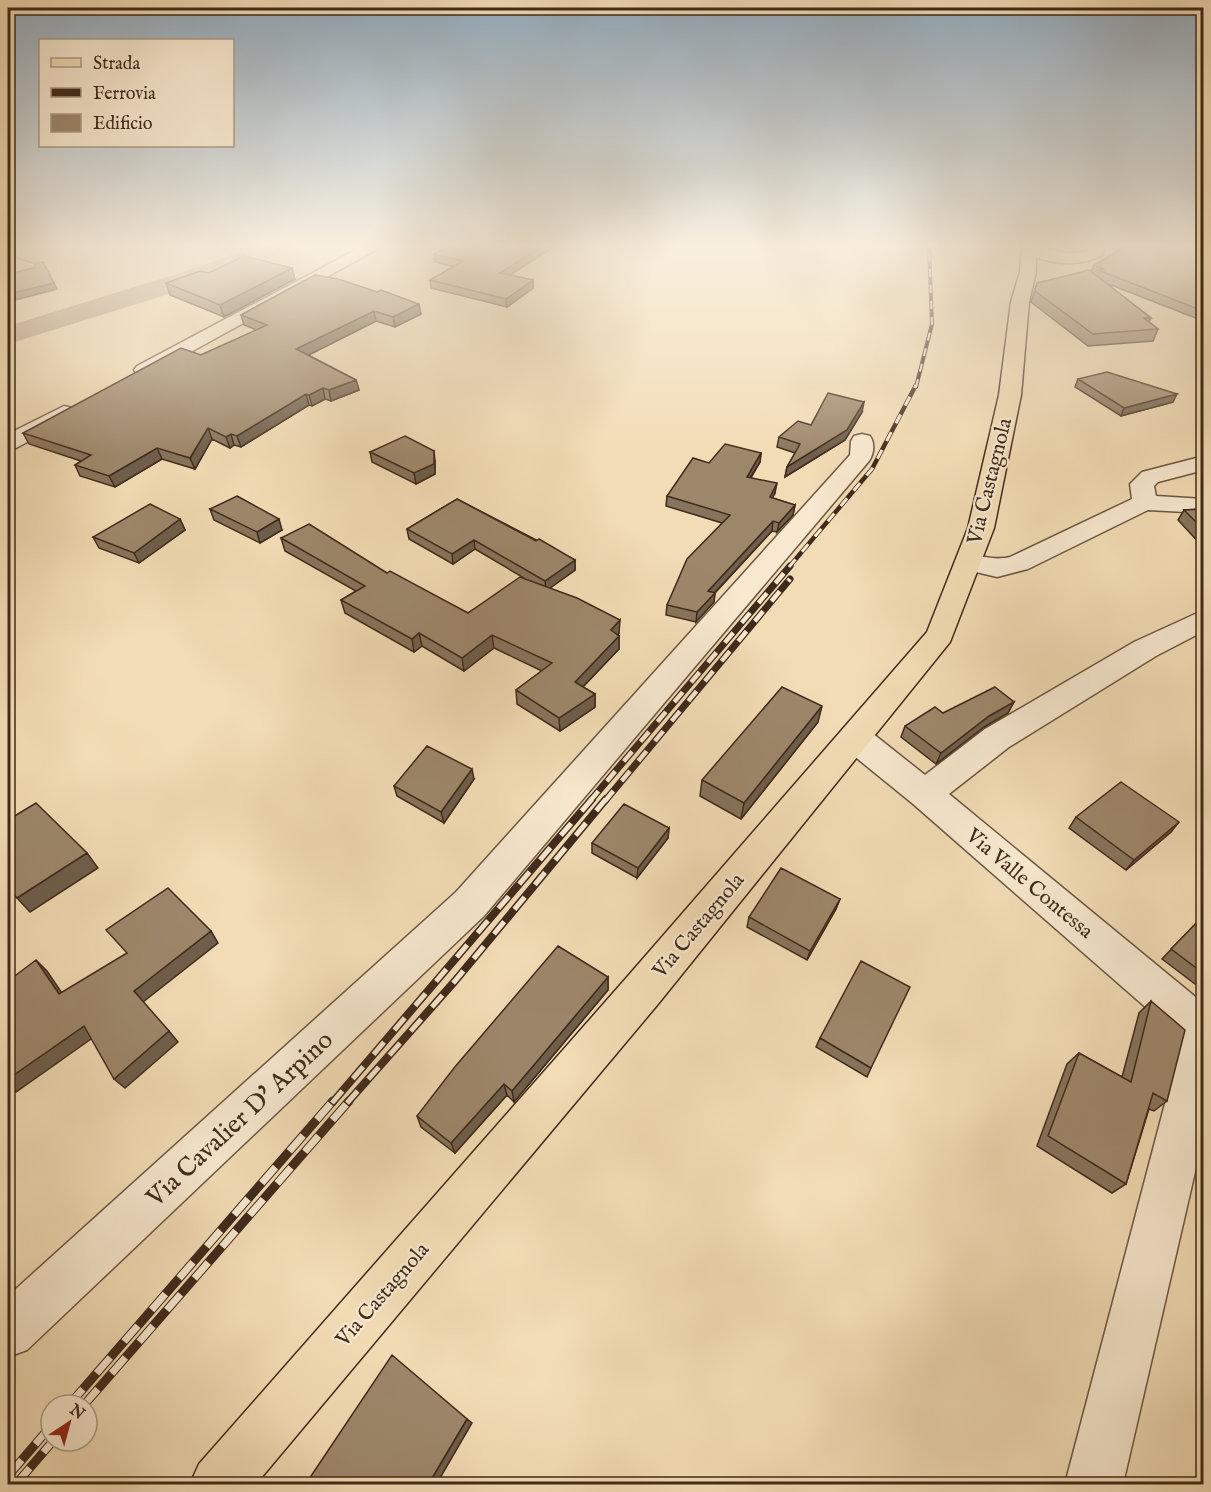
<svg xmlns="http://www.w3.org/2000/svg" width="1211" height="1492" viewBox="0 0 1211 1492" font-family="'IM FELL English',serif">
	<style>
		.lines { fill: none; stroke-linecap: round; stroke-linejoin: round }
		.river { fill: #b59f81; fill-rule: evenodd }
		.minor-casing { stroke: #6c5642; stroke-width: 3 }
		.major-casing { stroke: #402a1b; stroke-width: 3 }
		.minor { fill: #f7e8cf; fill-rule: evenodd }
		.major { fill: #f2dcb5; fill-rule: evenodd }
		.rail-far4-casing { stroke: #402a1b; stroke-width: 4 }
		.rail-far3-casing { stroke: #402a1b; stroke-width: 4.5 }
		.rail-far2-casing { stroke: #402a1b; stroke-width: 7 }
		.rail-far1-casing { stroke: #402a1b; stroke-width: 8 }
		.rail-casing { stroke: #402a1b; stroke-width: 9 }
		.rail-far4 { stroke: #f7e8cf; stroke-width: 2; stroke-dasharray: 8; stroke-linecap: butt }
		.rail-far3 { stroke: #f7e8cf; stroke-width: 3; stroke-dasharray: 10; stroke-linecap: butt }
		.rail-far2 { stroke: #f7e8cf; stroke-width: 4.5; stroke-dasharray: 13; stroke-linecap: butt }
		.rail-far1 { stroke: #f7e8cf; stroke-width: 5; stroke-dasharray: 16; stroke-linecap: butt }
		.rail { stroke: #f7e8cf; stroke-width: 7; stroke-dasharray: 21; stroke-linecap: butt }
		.wall { fill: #87745c; stroke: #402a1b; stroke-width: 1.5 }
		.shaded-wall { fill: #6e5e4b; stroke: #402a1b; stroke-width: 1.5 }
		.building { fill: #9d876b; stroke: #402a1b; stroke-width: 1.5 }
		.labels { text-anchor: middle; stroke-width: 4.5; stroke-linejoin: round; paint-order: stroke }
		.street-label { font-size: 21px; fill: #402a1b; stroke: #f7e8cf }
		.near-street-label { font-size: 26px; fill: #402a1b; stroke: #f7e8cf }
	</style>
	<rect width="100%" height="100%" fill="#f2dcb5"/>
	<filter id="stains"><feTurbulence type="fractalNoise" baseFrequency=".00333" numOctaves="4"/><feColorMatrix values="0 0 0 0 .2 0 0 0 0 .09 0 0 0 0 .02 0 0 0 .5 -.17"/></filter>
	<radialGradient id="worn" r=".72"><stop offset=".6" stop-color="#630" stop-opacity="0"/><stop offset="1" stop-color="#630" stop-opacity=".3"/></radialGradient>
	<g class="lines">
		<path class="river" d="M255,246h35l-3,5 -70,28 -209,65v-18l191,-59z"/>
		<g class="minor-casing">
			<path id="minor" d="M363,246h20l-232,128h-14l-3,-4 3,-4z
				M8,255l28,10 2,4 -2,4 -28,6v-10l5,-1 -5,-2z
				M64,406l8,2 3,5 -3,5 -56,30 -8,2v-16z
				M862,434l8,2c5,7 4,18 -1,25l-385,455 -457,434 -19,7v-61l448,-404 394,-437 1,-14 3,-5z
				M1204,456v14l-46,12 -4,4 2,10 48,3v14l-56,-3 -120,59 -31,8 -38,-9 -4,-6 4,-6c18,-4 31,6 51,1l122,-58 -2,-15 12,-12z
				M1204,610v21l-48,25 -147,91 -60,47 255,210v129l-81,351h-58l117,-445 -270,-236 -69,-56 -4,-9 4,-9 12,-3 12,3 58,46 60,-46 149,-87z"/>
		</g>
		<g class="major-casing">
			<path id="major" d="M1022,246c6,0 14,-1 19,0 17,5 29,11 47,4l-3,-4h16l3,4 -3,6c-22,10 -43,9 -65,1v15l-7,30 -8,93 -27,133 -44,114 -292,362 -402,480h-66l9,-20 429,-488 299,-344 41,-104 31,-133 12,-93 9,-30z"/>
		</g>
		<use href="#minor" class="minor"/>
		<use href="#major" class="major"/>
		<g class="rail-far4-casing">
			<path id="rail-far4" d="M916,387l16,-63 -3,-78"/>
		</g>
		<g class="rail-far3-casing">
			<path id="rail-far3" d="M789,567l83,-98 44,-84"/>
		</g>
		<g class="rail-far2-casing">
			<path id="rail-far2" d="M590,801l200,-235
				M605,801l185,-222"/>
		</g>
		<g class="rail-far1-casing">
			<path id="rail-far1" d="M332,1103l260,-304
				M347,1103l108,-122 151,-182"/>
		</g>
		<g class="rail-casing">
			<path id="rail" d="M69,1405l264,-304
				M84,1405l265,-304
				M8,1476l43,-50
				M16,1484l37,-43"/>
		</g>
		<use href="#rail-far4" class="rail-far4"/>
		<use href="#rail-far3" class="rail-far3"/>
		<use href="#rail-far2" class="rail-far2"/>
		<use href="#rail-far1" class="rail-far1"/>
		<use href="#rail" class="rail"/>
	</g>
	<path class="wall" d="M449,246h105v1l-44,28 23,5v8l-26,19 -76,-19 -1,-8 24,-13 -19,-5 -1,-8z
		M1203,249v72l-97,-38 45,35 -2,4 9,7 -5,12 -65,5 -57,-44 6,-19 54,-11 3,-7z
		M209,273l86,6 -71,38 -54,-22 -4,-12z
		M315,275l106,39 -26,13 -19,-6 -68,34 48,25 3,10 -28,11 -6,-2 -13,7 -3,-1 -68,42 -7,-2 -4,3 -18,-9 -17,30 -33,-10 -47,28 -35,-11 -5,-11 6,-4 -52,-17 -6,-11 178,-78 56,-25 -13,-5 -3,-10z
		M1078,379l95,23 -52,14 -46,-29z
		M862,412l-17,28 -60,37 2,-10 8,-14 -18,-6 2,-10 32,-12z
		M1203,434v9l-3,-2z
		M370,452l65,9v13l-19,10 -44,-22z
		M761,453l-1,9 -9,16 24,15 -3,5 23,7 -2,10 -16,17 -5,-1 -57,62 -1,9 -18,20 -30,-7 1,-10 55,-82 -56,-17 1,-10 42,-33z
		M1203,470v13l-5,-3z
		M457,499l118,61v10l-25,18 69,45 -1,2 1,1v13l-36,38 12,7v13l-35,24 -43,-27 -1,-14 26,-19 -48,-23 -30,23 -42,-25 -8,6 -69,-39 -4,-13 15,-9 -71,-40 -4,-13 106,35 81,40 56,-35 -49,-29 -22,15 -44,-25 -2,-10z
		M210,509l72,21 -22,13 -46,-23z
		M1203,509v38l-25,-27 6,-10z
		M180,519l5,11 -46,33 -40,-15 -6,-11z
		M1014,702l-6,11 -24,14 -48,37 -35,-27 4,-11 38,-13z
		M818,722l-77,97 -41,-23 2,-16z
		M474,779l-30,44 -47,-27 -3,-10z
		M1076,817l95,15 -45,38 -57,-42z
		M669,828l-1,10 -31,40 -45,-25v-10z
		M840,899l-4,10 -29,51 -60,-33 2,-10z
		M1203,916v74l-41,-31z
		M608,977v13l-94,112 -7,-7 -52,58 -34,-26 -4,-11z
		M1151,1001l16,100 -13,10 -5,-2 -23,75 -14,9 -75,-47 30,-82 12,-11 43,24 17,-64z
		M820,1038l51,30 -4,9 -51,-30z"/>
	<path class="shaded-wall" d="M542,246l12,1 -54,34v-8z
		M292,268l3,11 -71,38 -4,-12z
		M533,280v8l-26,19 -1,-8z
		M54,283l3,6 -49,13v-8z
		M419,304l2,10 -26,13 -2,-10z
		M374,311l2,10 -77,39 -3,-11z
		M356,380l3,10 -28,11 -2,-11z
		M323,388l2,11 -13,7 -3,-11z
		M306,394l3,11 -68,42 -4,-11z
		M1177,394l-4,8 -52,14 3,-8z
		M864,402l-2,10 -17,28 -60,37 2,-10z
		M208,428l4,11 -17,30 -5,-11z
		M231,434l3,11 -4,3 -4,-11z
		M157,448l5,11 -47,28 -6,-11z
		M434,451l1,10v13l-19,10 -2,-11z
		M761,453l-1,9 -15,24 2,-9z
		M777,483l-2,10 -7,14 2,-10z
		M795,505l-2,10 -16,17 2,-9z
		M180,519l5,11 -46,33 -5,-10z
		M279,519l3,11 -22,13 -3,-11z
		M773,521l-1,10 -65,70 1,-10z
		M474,540l1,9 -22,15 -1,-10z
		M575,560v10l-29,21 -1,-10z
		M715,593l-1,9 -18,20 1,-10z
		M620,620l-1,13 -8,10v-13z
		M419,633l3,13 -8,6 -2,-13z
		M492,635l2,13 -30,23 -2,-13z
		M619,636v13l-44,46v-13z
		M595,694v13l-35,24 -1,-13z
		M1014,702l-6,11 -24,14 -48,37 5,-11 48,-37z
		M822,706l-4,16 -77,97 3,-16z
		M472,769l2,10 -30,44 -3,-11z
		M1179,822l-8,10 -45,38 8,-10z
		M669,828l-1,10 -31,40 1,-10z
		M87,853l11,15 -68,44 -13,-14z
		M840,899l-4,10 -29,51 3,-9z
		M211,931l7,12 -75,59 -9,-11z
		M36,960l11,11 23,34 -11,-11z
		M608,977v13l-94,112 -2,-11z
		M84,1026l10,11 -78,55 -8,-7v-6z
		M169,1031l9,11 -53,46 -11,-9z
		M504,1084l3,11 -52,58 -4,-10z
		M467,1419l5,4 -36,62h-8z"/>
	<path class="building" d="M449,246h93l-42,27 33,7 -27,19 -76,-19 33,-19 -29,-7z
		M1127,246h66l10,3v62l-105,-41 6,-1 -10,-4z
		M244,256l48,12 -72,37 -54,-22 34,-12 9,2z
		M43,262l11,21 -46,11v-20l25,-6 4,-5z
		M1089,270l62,48h-7l14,11 -65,5 -58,-43 2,-8z
		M315,275l23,4 39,13 4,-2 38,14 -26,13 -19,-6 -78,38 60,31 -27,10 -6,-2 -14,7 -3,-1 -69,42 -6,-2 -5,3 -18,-9 -18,30 -33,-10 -48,28 -34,-11 16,-10 -68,-22 158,-85 20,7 66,-30 -26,-10z
		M1107,372l70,22 -53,14 -46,-29z
		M828,393l36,9 -17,28 -60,37 13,-23 -21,-7 19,-16 13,4z
		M405,436l29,15v13l-20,9 -44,-21z
		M725,444l36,9 -14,24 30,6 -7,14 25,8 -16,18 -6,-2 -65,70 7,2 -18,19 -30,-7 20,-46 43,-44 -63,-19 26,-38 16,5z
		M237,496l42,23 -22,13 -47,-23z
		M457,499l79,42 3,-2 36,21 -30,21 -71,-41 -22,14 -45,-25z
		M150,504l30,15 -46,34 -41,-16z
		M1203,509v20l-19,-19z
		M309,524l78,49 3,-2 78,42 52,-36 57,21 43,22 -9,10 8,6 -44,46 20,12 -36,24 -43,-28 36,-27 -60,-28 -30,23 -43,-25 -7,6 -71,-39 24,-14 -84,-48z
		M782,687l40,19 -78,97 -42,-23z
		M995,687l19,15 -25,14 -48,37 -36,-27 30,-19 8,6z
		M427,746l45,23 -31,43 -47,-26z
		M1121,782l58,40 -45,38 -58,-43z
		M36,803l51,50 -70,45 -9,-10v-68z
		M624,804l45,24 -31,40 -46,-25z
		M781,868l59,31 -30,52 -61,-34z
		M168,888l43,43 -77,60 35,40 -55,48 -30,-53 -76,53v-98l28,-21 23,34 68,-41 -21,-23z
		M1203,916v57l-32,-24z
		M558,946l50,31 -96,114 -8,-7 -53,59 -34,-27 37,-48z
		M861,961l49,26 -39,81 -51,-30z
		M1151,1001l34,29 -18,71 -14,-8 -27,91 -78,-48 31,-83 52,29z
		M392,1355l75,64 -39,66h-109l-8,-9z"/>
	<linearGradient id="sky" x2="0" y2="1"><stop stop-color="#93acbf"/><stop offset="0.54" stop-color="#f9efde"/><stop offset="1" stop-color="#f9efde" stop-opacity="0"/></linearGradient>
	<rect width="1211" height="455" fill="url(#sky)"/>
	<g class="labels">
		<g class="street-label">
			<text transform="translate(989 481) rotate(-76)" y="7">Via Castagnola</text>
			<text transform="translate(1030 883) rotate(40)" y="7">Via Valle Contessa</text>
			<text transform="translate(698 925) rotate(-50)" y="7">Via Castagnola</text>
			<text transform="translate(382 1294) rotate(-49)" y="7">Via Castagnola</text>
		</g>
		<g class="near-street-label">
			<text transform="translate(239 1118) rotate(-43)" y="9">Via Cavalier D' Arpino</text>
		</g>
	</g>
	<rect width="1211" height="1492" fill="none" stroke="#f2dcb5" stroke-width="30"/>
	<rect x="9" y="9" width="1193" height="1474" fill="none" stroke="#402a1b" stroke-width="3"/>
	<rect x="15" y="15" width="1181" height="1462" fill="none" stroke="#402a1b" stroke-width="1.5"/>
	<rect x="39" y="39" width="195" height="108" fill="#f7e8cf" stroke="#ae9c87" stroke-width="1.5"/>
	<rect x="51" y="58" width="30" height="9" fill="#f2dcb5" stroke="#ae9c87" stroke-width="1.5"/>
	<text x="93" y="69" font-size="18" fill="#402a1b">Strada</text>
	<rect x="51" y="88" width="30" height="9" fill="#402a1b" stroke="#ae9c87" stroke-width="1.5"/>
	<text x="93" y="99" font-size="18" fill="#402a1b">Ferrovia</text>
	<rect x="51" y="114" width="30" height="18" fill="#9d876b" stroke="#ae9c87" stroke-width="1.5"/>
	<text x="93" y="129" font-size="18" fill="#402a1b">Edificio</text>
	<g transform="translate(69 1423) rotate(36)"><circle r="28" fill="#f7e8cf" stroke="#ae9c87" stroke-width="1.5"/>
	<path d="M0-4.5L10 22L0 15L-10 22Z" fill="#8f2418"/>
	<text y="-9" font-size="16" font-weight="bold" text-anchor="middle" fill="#402a1b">N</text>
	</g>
	<rect width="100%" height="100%" filter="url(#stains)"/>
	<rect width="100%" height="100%" fill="url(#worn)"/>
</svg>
